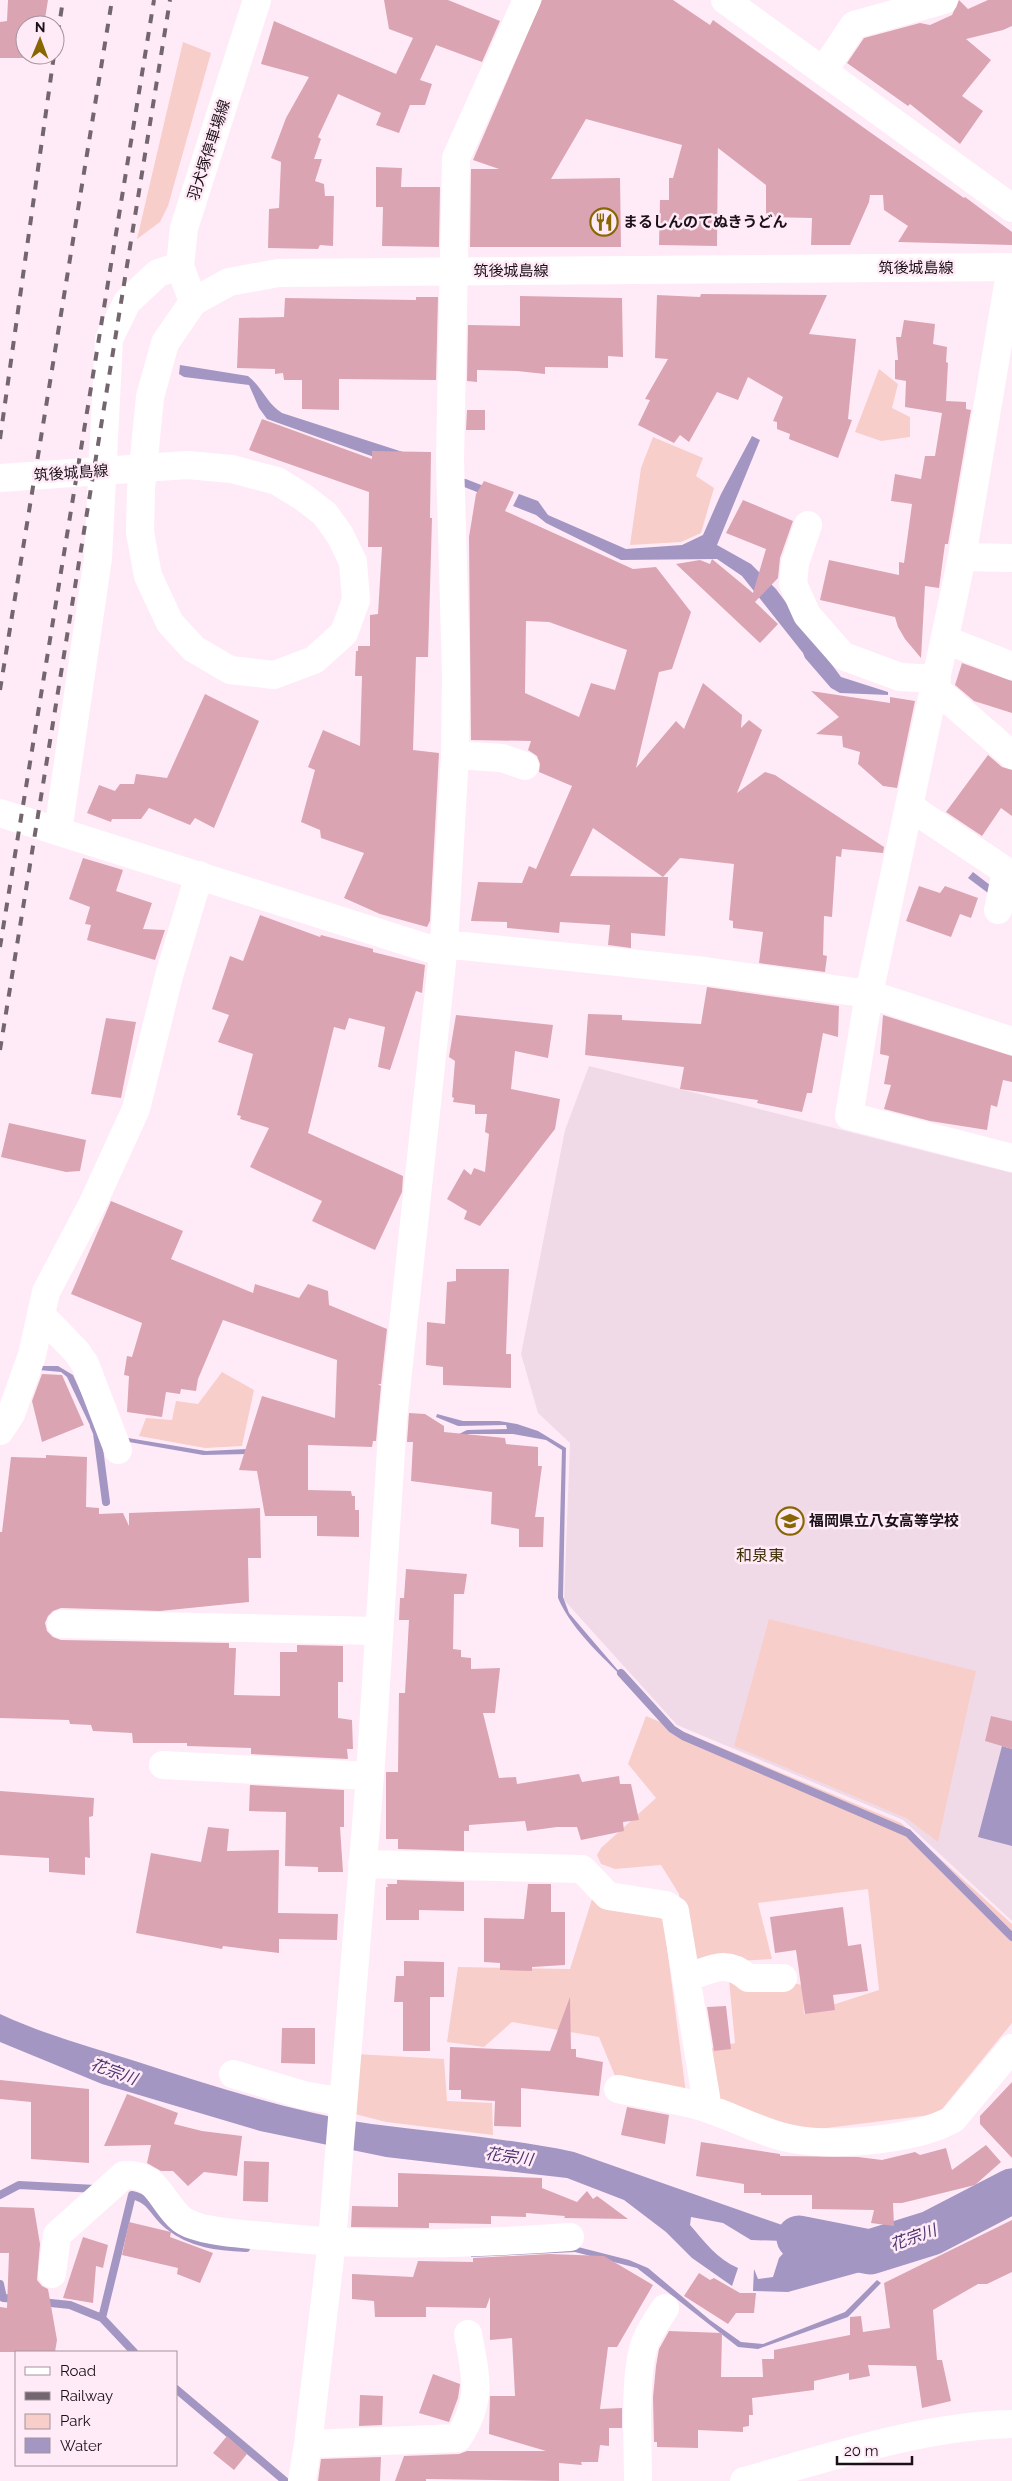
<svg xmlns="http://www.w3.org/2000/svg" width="1012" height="2481" viewBox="0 0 1012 2481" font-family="Raleway,'Noto Sans JP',sans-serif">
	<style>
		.built { fill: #f1dae7 }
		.green { fill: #f8cecb }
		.water { fill: #a496c3 }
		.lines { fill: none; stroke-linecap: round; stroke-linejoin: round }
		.stream { stroke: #a496c3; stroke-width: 8 }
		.river { stroke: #a496c3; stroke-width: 45 }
		.building { fill: #dba4b2; fill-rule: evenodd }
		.minor { stroke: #fff; stroke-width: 28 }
		.tertiary { stroke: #fff; stroke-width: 28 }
		.secondary { stroke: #fff; stroke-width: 28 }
		.rail { stroke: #74666f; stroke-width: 4; stroke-dasharray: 9 9; stroke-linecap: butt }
		.labels { text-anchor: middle; stroke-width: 5; stroke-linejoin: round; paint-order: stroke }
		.street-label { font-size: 15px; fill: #1b1017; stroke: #ffebf7 }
		.poi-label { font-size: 15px; font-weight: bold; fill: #1b1017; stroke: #ffebf7; text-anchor: start }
		.neighbourhood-label { font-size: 16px; fill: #413108; stroke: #ffebf7 }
		.water-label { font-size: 16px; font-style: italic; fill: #4c3670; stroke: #ffebf7 }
	</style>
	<rect width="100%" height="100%" fill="#ffebf7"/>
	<path class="built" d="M589,1066l423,107v748l-109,-101 -226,-95 -113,-125 6,-157 -32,-30 -17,-59 44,-224z"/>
	<path class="green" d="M183,42l28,11 -43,153 -8,16 -23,17z
		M879,369l19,15 -6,24 18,9v20l-29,4 -26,-9z
		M653,437l50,21 -7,18 18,12 -13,45 -20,9 -51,3 11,-77z
		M222,1372l32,18 -12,56 -37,2 -66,-12 7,-18 26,2 4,-19 22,3z
		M769,1619l207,52 -38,171 -32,-24 -172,-72z
		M646,1716l255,107 111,101v99l-74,91 -135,17 -88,-30 -12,-51 32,-7 -7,-73 74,15 2,29 75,-24 -11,-101 -110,14 14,56 -84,5 -9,-70 -18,-29 -46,4 -14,-5 -4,-9 4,-7 55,-50 -28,-34z
		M593,1896l69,13 24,184 -71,-17 -16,-39 -87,-15 -28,25 -37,-5 11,-75 112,2z
		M356,2054l88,5 3,42 45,2 1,32 -107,-13 -35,-9z"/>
	<path class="water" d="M180,365l68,11c14,11 19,28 34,37l127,41 -1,15 -141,-50 -8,-11 -10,-23 -65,-8 -5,-3z
		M752,436l8,4 -43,105 34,19 25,25 65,88 47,15v3l-48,-2 -9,-5 -26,-30 -2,-5 -61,-77 -25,-17 -96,1 -75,-37 -10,-8 -23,-9 6,-12 19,7 10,14 78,34 56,-4 21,-10 18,-41z
		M973,872l39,30v9l-44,-33z
		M38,1366h20l15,9 26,57 -3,6 -29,-61 -6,-5 -22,-2z
		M437,1414l26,7h36l18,3 21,7 28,17 -3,149 6,16 65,76c-26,-28 -61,-56 -76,-91l4,-148 -16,-10 -33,-6h-44l-43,22 -3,-4 44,-22 40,-1 -1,-4 -48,1 -22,-9z
		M128,1438l78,13 41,-2 1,5 -45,1 -74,-13z
		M1002,1746l10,3v97l-34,-9z
		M0,2014c43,20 90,33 135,47 78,25 157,51 237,63 68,9 136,14 202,28l211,74 73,13 6,32 -76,21 -35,-1 1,-22 4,10 15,-2 6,-19 12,-13 -6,-4 -34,-1 -28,-17 -32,-6 -1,8c14,16 27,34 48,43l-6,18 -40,-28 -26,-26 -42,-32 -57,-22 -181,-21 -126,-26 -158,-47 -102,-42z
		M1012,2168v43l-132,56 -8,-30 58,-18 48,-23z
		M578,2247l51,13 19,8 62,52 31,22 22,2 82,-32 32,-32 4,3 -33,34 -90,32 -20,-2 -101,-79 -62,-16 -104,5v-5z"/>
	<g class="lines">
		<path class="stream" d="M465,483l23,9
			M94,1426l3,7 9,69
			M621,1673l51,56 11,7 225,97 104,104
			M0,2195l19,-10 77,4
			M0,2284l3,14 14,1
			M41,2302l29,3 32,13 32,34
			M102,2318l30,-123c21,5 21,19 37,31 22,18 50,21 77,22
			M176,2389l109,92"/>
		<path class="river" d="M799,2238l71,14 61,-19 81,-42"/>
	</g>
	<path class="building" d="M8,0h40l-4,25h-19v30h11v3h-36v-36l7,-1z
		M384,0h64l52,21 -18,41 -46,-17 -16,35 12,4 -7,21h-15l-11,28 -23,-8 5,-12 -43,-19 -20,43 3,2 -7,20h8l-7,22 9,3 1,12h9l-1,50 -13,-1 -2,4 -50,-1 1,-39 10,-1 2,-46 -10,-4 15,-40 23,-41 -48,-13 13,-43 122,53 17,-36 -24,-9z
		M542,0h131l37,25 3,-5 161,115 90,63 1,-1 47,35v13l-114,-3 10,-16 -24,-16 -1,-15h-13l-1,7 -19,43h-39l1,-27 -46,-1v-32l-48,-37 -1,98 -58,-1 1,-45h9v-22h4l9,-33 -96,-26 -35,60 69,-1 1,69h-151l1,-78h28l-26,-9z
		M959,0l9,9 20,-9h24v26l-9,4 -37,9 25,21 -29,36 21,15 -23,33 -50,-40 -2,2 -61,-43 17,-25 56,-15 10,2 22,-10z
		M376,167l26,1 -1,19h39l-1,60 -57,-1 1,-39h-7z
		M701,294l126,1 -18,39 47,5 -8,80 4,1 -14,38 -49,-19 1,-5 -13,-5v-7l-4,-1 10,-24 -35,-20 -10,23 -21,-8 -28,50 -9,-7 -6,8 -36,-18 12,-25 -5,-1 23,-40 -13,-1 2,-63 43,2z
		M520,296l102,2 1,59 -15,-1v12l-63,-1v7l-28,-3 -40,-1v12l-10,-1 1,-56 52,1z
		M416,297h22l-2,83 -97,-1v31l-37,-1v-29h-18l-1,-7 -8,1v-5l-38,-1 2,-50 45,-1 1,-19 131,2z
		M904,320l31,4 -2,20 14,3 -1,15 2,1 -2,38 20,1v7l5,1 -23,134h-3l-6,44 -14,-2 -4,72 -16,-19 -7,-12 -3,-10 -75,-17 9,-40 70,15v-13l5,1 8,-59 -21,-3 4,-27 26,5 4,-23h10l7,-43 -37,-6 1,-26 -11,-2v-19h3l-2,-23h5z
		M467,410h18v20h-19z
		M262,419l110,40v-8l59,1 -1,66h2l-4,139h-12l-3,93 26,3 -9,168 -3,6 -47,-13 -36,-16 20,-45 -43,-15 -1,-8 -19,-8 14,-52 -7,-3 15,-37 37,16 2,-70h-7l1,-25h2v-5h12v-31l8,-1 4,-67h-14l1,-55 -120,-42z
		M484,481l30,11 -9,19 128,58 23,-2 35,45 -19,57 -13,3 -23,96 40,-47 8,8 19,-46 39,32 -1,13 8,-8 13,10 -25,63 28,-21 10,3 109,72 -1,6 -41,-4 -1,8 -5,-1 -4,61 -8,-1 -1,39 4,1 -2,16 -66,-9 4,-31 -30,-4v-7l-4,-1 5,-56 -54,-6 -17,19 -70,-49 -23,48 98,1 -3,59 -34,-3v15l-23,-3 2,-20 -50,-3 -1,11 -52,-5v-6l-36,-1 7,-39 44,1 7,-17 7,3 36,-83 -33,-14 1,-8 -3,-8 -9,-6 3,-9 -60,-1 -2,-203 7,-43zM526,621l23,1 78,28 -12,40 -24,-7 -12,34 -54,-24z
		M743,500l50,21 -13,37 -2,20 -23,24 23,22 -18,19 -84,-79 24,-4 10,4 2,-5 41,34 13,-44 -40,-16z
		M962,663l50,18v32l-38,-12 -19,-16z
		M811,691l79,12v-6l25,4 -18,87 -14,-2 -25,-22 2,-12 -17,-5 -1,-11 -26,-2 23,-17z
		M205,694l54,27 -45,107 -19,-10 -5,7 -41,-17 -8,11h-29l-1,3 -24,-9 12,-28 16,6 5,-7h14l2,-10 31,4z
		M988,755l14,12 10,3v46l-11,-8 -19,28 -36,-24z
		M83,858l40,12 -7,21 36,12 -9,26 22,1 -10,30 -68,-20 4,-15 -6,-1 5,-17 -21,-8z
		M919,886l21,7 5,-7 33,12 -7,20 -11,-4 -9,23 -45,-16z
		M260,915l60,22 1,-2 52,14v3l52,13 -3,28 -6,-2 -26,79 -12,-3 7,-40 -36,-9 -4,12 -11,-3 -26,106 95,43 -1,16 -27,58 -63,-29 10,-20 -72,-34 19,-39 -29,-9 1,-3 -4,-1 16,-61 -35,-12 11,-27 -17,-6 18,-53 13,5z
		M707,987l132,19 -1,31 -15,-4 -11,60h-5l-5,19 -45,-9 1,-3 -78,-11 4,-22 -99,-12 3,-41 34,1v5l79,4z
		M456,1015l97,10 -5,33 -33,-7 -4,38 49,10 -5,30 -75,97 -16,-7 3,-8 -20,-12 17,-30 7,6 3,-7 11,4 4,-38 -4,-2 2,-18h-12v-9l-22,-3 1,-4 -2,-1 3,-36 -6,-4z
		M883,1015l129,41v26l-9,-2 -6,27 -6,-2 -4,25 -57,-9 -46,-12 7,-24 -7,-1 5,-28 -9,-2z
		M106,1018l30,4 -15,76 -30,-4z
		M9,1123l77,17 -6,31 -14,1 -65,-15z
		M111,1201l72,30 -12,28 82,34 2,-9 44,14 9,-14 20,7 1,14 58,24 -6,55h-3l3,2 -5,55h-3l-1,6 -64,-2v45l43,1 1,5h3v14h4v27l-42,-1v-20h-52l-8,-45 -18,-1 23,-74 73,22 2,-58 -114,-40 -25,59 -2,12 -15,-2 -1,5 -14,-2 -4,25 -35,-5 2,-36 -5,-1 3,-19 5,1 10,-34 -71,-29z
		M456,1269h53l-3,85h5v34l-68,-3v-18l-17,-2 1,-43 18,2 2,-42 9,-1z
		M42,1374l20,1 22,50 -42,17 -10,-41z
		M409,1413l16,1 19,12v6l61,6 1,6 32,3v19h4l-7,51h9l-1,30h-24v-18l-28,-5 1,-32 -81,-11 2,-39h-6z
		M46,1455l41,2 -1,50 13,1v6l24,-1 6,13v-13l131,-5 1,50h-13l1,44 -89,9 -99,-3 -8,3 -5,5 -3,7 2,8 6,6 8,3 168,3v5h7l-2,47 46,1v-44h17v-7l46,1v36h-5v36l14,2 1,29h-6l1,10 -97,-5v-6l-64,-2v-3h-54l-1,-10 -39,-2 -2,-6 -21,-1 -1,-4 -69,-2v-186h2l9,-75 35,1z
		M406,1569l61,5 -3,20h-10l-1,55 8,1v7l10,1v11l29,-1 -5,45h-12l16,65 17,-1 1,7 62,-10 3,8 37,-6 1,8h11l8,36 -16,2 1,9 -43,9 -4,-13h-20l-30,4 -2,-10 -56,4v6h-5v20l-66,-2v-10h-12v-67h12l1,-79h6l4,-73h-10l1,-22h4z
		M991,1716l21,5v28l-27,-8z
		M250,1785l94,5v37h-4l3,45h-25v-5l-33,-1 1,-54 -37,-1z
		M0,1791l94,7 -1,18 -4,1 1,41 -5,-1v18l-36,-3v-14l-49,-3z
		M208,1827l21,2 -2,22 52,-1 -1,63 60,1 -1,26 -58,-1v14l-56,-7 -1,3 -86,-16 15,-80 50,9z
		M397,1880l67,2v29l-45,-1v10h-33v-33h2l-1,-3h10z
		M528,1884h23v28h14v53l-33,2v4l-32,-1v-7l-16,-1v-44l40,1z
		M843,1907l5,39 13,-2 7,47 -35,4 2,15 -30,4 -9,-64 -21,3 -5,-36z
		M404,1961l40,1v35h-14v54h-27v-49h-9l2,-26h8z
		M570,1997l1,52h5v8l27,5 -4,34 -78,-8v39l-27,-1 1,-25 -34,-2v-9h-12l1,-43 100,4z
		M726,2006l5,43 -17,2 -7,-44z
		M282,2028h33v36l-34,-1z
		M0,2080l89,9v74l-58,-4v-57l-31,-3z
		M1012,2082v76l-32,-34v-8z
		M127,2094l51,19 -4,11 28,7 40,5 -5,40 -33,-4 -16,14 -15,-15h-12l-14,-8 4,-18 -47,1z
		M627,2107l42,8 -4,29 -44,-9z
		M701,2142l79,12v2l78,1 24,3 33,-8 5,3 26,-7 6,22 34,-25 15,17 -26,23 -73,18h-9l1,23 -23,-3 3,-13 -62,-1v-14h-51v-2h-17v-9l-48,-8z
		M244,2161l25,1 -1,40 -25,-1z
		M398,2173l144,5v10l35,14 10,-11 6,8 4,-3 31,23 -64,-1 1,-2 -39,-3v4l-35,-1v8l-62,-1v5l-78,-1 1,-21 46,1z
		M0,2207l34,1 6,36 -3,36 5,6 6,3 9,51 -2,12h-55v-45l7,1 2,-55h-9z
		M1012,2220v52l-25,12h-9l-45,26 4,50h5l9,41 -29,7 -6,-42 -48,-1 2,11 -21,4v-7l-35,8v9l-62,8 1,17h-4v11l-6,1v5l-45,-2v18l-41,-1v-5h-3l-1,-45 3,-31 3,-17 10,-18 53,2 -1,44h42l-1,-18h12v-9l76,-15v-18l11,-1 2,16 27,-4 -6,-45z
		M129,2222l42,10 -1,5 43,16 -13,30 -23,-9 1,-6 -56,-13z
		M83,2237l25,8 -5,23 -7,-2 -3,37 -30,-5z
		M549,2254l55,2 49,29 -36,62h-9l-8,62 22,-1v20h-13v18l-9,-1 -2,17h-17l1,3 -23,-2v18l-133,-2v2h-31l9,-25 55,-2 8,-3h79l-57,-17 1,-38h25l-3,-58 -22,2v-43l-4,11 -60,-1v10h-51l-1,-16 -22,-2v-25l61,3 5,-16 55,1v-4z
		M699,2273l11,7 4,-2 26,15h16l-2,20h-18l-8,11 -44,-28z
		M433,2374l27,10 -2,14 -9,24 -30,-9z
		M360,2395l23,1 -1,29 -23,1z
		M227,2436l20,18 -13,16 -21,-17z
		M381,2457l-1,24h-62l3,-22z"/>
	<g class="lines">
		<path class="minor" d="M830,61l24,-36 90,-25
			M1011,267l-49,290 -93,437 -20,122 163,42
			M808,525l-13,38 -2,21 14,31 36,41 57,21 37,2
			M962,557l50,1
			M946,640l66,26
			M935,688l77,67
			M455,755l47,3 23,8
			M910,807l96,64 -8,39
			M0,813l443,140
			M444,944l261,27 164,23 143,47
			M41,1315l35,36 9,13 33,86
			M0,1431l11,-17 21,-59 14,-63 47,-89 43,-94 33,-133 30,-101
			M61,1624l317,7
			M163,1765l207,11
			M362,1864l220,5 26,27 58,9 9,6 33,198
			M686,1978c25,-8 40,-20 62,0h35
			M233,2074l70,21 40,7
			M618,2089c28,6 58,10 85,18 29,9 61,27 90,32 41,8 124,1 160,-20l59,-71
			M52,2274l5,-39 67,-60c33,-2 36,25 56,43 6,6 23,11 32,12 20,4 43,5 64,7 98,10 196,7 294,0
			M308,2444l150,-6c25,-38 18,-61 10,-104
			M302,2481l6,-37 24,-203 38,-465 23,-357 51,-475 11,-189 1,-80 -6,-215 6,-302 71,-158
			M638,2481c0,-38 -4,-97 5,-132 4,-15 14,-28 22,-41"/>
		<path class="tertiary" d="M725,0l287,208
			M58,831l40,-273 11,-219 18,-37 31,-29 22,-7
			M744,2481c88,-24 177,-55 268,-57"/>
		<path class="secondary" d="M193,302l-13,-36 4,-38 73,-228
			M0,478l187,-13 45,4 45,12 26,16 22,17 15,21 13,27 3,38 -12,33 -30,27 -40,15 -44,-5 -36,-21 -24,-26 -22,-47 -8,-44 1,-43 9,-92 15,-54 28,-41 36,-20 49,-9 734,-6"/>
		<path class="rail" d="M55,52l8,-52
			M0,439l54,-384
			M0,690l112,-690
			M0,947l154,-947
			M0,1050l170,-1050"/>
	</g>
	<defs>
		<g id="restaurant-ring" transform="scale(1.4375)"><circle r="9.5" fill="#ffebf7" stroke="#886703" stroke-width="1.5"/><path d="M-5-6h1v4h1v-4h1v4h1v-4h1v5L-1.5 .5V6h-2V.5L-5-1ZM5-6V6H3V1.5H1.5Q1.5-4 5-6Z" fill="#886703"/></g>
		<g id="school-ring" transform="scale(1.4375)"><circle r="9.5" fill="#ffebf7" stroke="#886703" stroke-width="1.5"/><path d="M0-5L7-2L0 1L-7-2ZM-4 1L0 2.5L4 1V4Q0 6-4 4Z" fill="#886703"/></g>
	</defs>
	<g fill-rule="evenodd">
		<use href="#restaurant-ring" x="604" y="222"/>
		<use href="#school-ring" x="790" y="1521"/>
	</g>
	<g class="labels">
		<g class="street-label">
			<text transform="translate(209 150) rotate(-72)" y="5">羽犬塚停車場線</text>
			<text x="916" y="273">筑後城島線</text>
			<text x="511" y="276">筑後城島線</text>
			<text transform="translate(71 473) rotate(-4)" y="5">筑後城島線</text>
		</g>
		<g class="poi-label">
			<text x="623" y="227">まるしんのてぬきうどん</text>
			<text x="809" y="1526">福岡県立八女高等学校</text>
		</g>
		<g class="neighbourhood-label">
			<text x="760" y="1561">和泉東</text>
		</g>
		<g class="water-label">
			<text transform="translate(114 2071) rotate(20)" y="6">花宗川</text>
			<text transform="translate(509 2156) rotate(8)" y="6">花宗川</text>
			<text transform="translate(913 2237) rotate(-20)" y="6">花宗川</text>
		</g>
	</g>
	<rect x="15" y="2351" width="162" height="115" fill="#ffebf7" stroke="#a4939d"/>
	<rect x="25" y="2367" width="25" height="8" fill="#ffffff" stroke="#a4939d"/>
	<text x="60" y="2376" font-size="15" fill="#1b1017">Road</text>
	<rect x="25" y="2392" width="25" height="8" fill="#74666f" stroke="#a4939d"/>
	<text x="60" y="2401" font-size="15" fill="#1b1017">Railway</text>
	<rect x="25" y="2414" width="25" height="15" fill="#f8cecb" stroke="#a4939d"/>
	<text x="60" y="2426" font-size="15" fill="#1b1017">Park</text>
	<rect x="25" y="2438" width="25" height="15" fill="#a496c3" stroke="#a4939d"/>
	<text x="60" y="2451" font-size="15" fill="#1b1017">Water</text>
	<g transform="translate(40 40) rotate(1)"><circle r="24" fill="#ffebf7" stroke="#a4939d"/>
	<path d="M0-4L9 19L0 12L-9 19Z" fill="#886703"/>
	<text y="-8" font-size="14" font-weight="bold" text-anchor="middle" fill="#1b1017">N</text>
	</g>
	<path d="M837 2456v8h75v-8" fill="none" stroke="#1b1017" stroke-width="2.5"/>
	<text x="844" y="2456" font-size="15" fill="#1b1017" stroke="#ffebf7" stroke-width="4" paint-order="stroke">20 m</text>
</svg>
